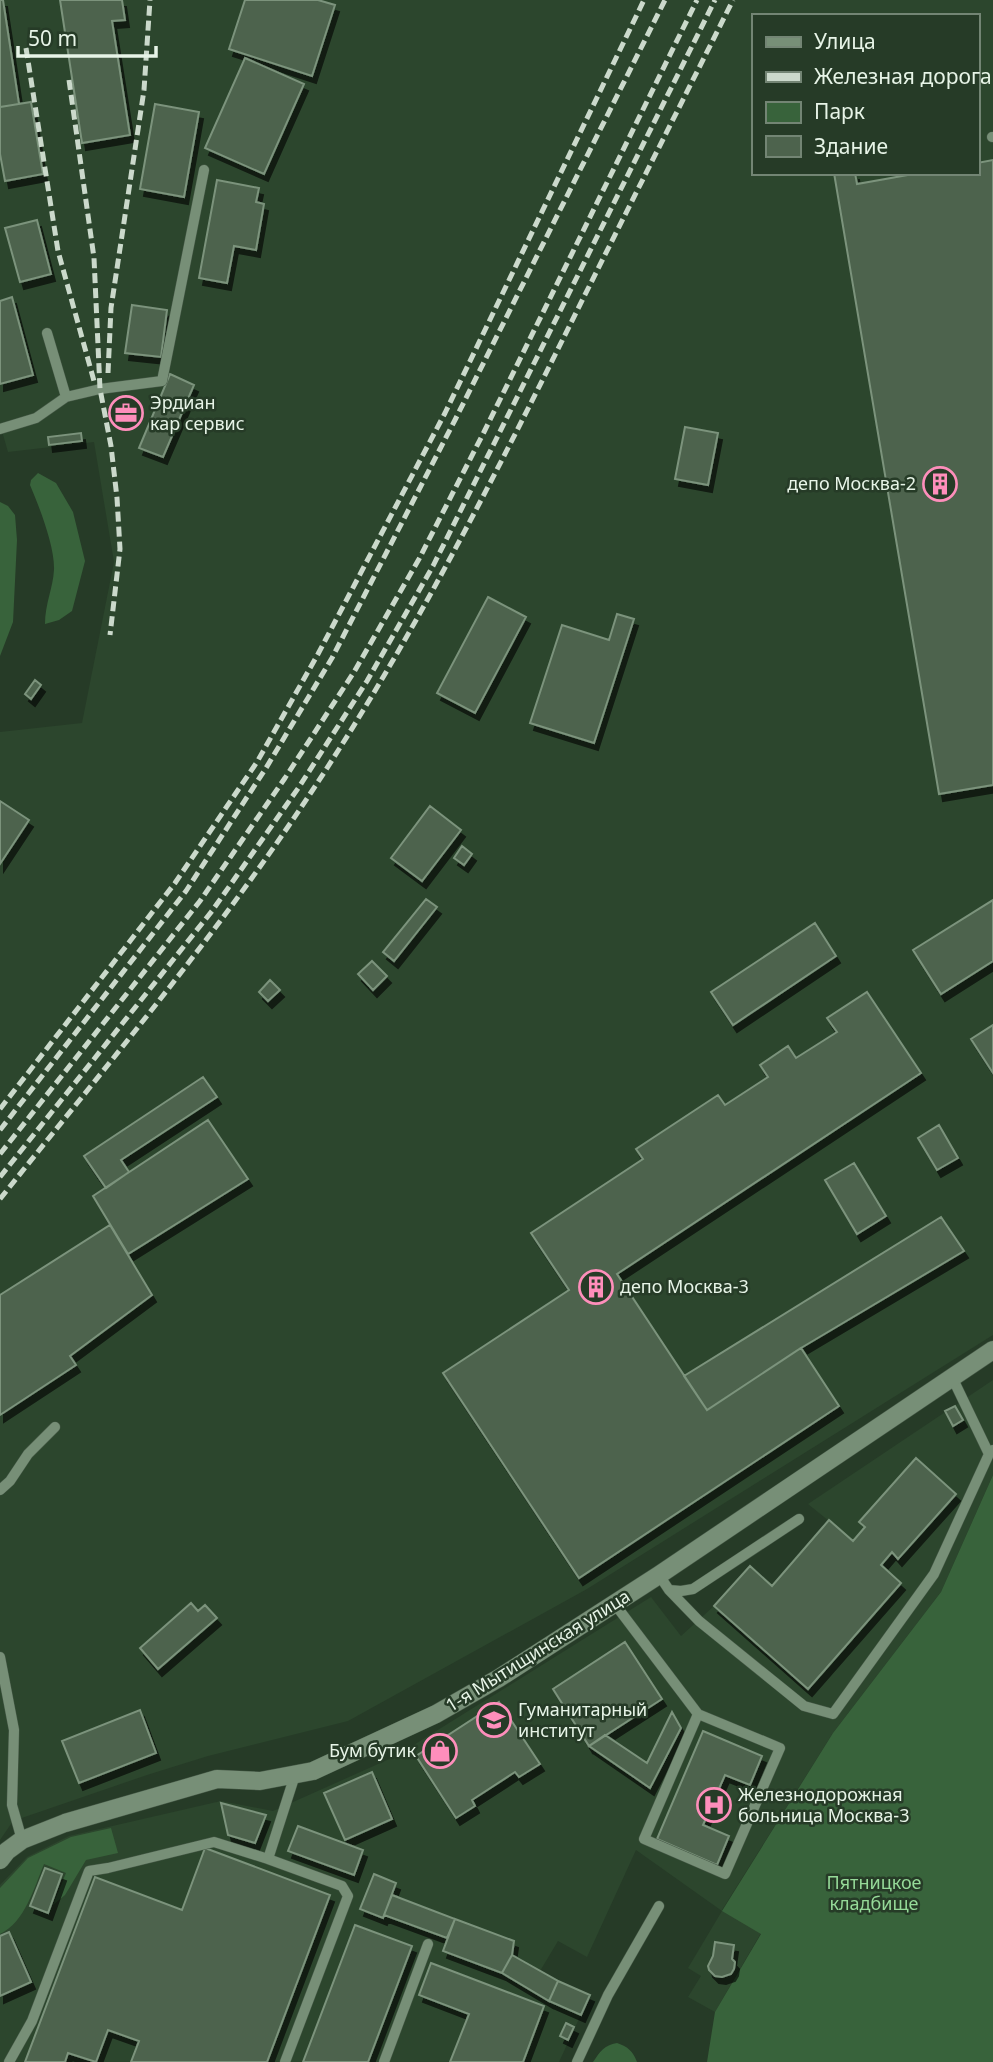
<svg xmlns="http://www.w3.org/2000/svg" width="993" height="2062" viewBox="0 0 993 2062" font-family="'Noto Sans',sans-serif">
	<style>
		.built { fill: #2c462d; fill-rule: evenodd }
		.green { fill: #38633b }
		.building { fill: #4d634d; stroke: #7b937c; stroke-width: 2; filter: url(#shadow) }
		.lines { fill: none; stroke-linecap: round; stroke-linejoin: round }
		.service-casing { stroke: #465947; stroke-width: 11 }
		.minor-casing { stroke: #465947; stroke-width: 19 }
		.service { stroke: #778f77; stroke-width: 10 }
		.minor { stroke: #778f77; stroke-width: 18 }
		.rail { stroke: #cbd9cb; stroke-width: 5; stroke-dasharray: 10 5; stroke-linecap: butt }
		.labels { text-anchor: middle; stroke-width: 5; stroke-linejoin: round; paint-order: stroke }
		.poi-label { font-size: 18px; fill: #e7f4e7; stroke: #263b27; text-anchor: start }
		.street-label { font-size: 18px; fill: #e7f4e7; stroke: #263b27 }
		.park-label { font-size: 18px; fill: #95da98; stroke: #263b27 }
	</style>
	<defs>
		<filter id="shadow"><feDropShadow dx="4" dy="7" stdDeviation="0" flood-color="#0009"/></filter>
	</defs>
	<rect width="100%" height="100%" fill="#263b27"/>
	<path class="built" d="M0,0h993v1335l-406,254 -239,132 -140,35 -61,19 -134,46 -13,19v-1108l82,-9 32,-161 -20,-120 -86,10 -8,-28zM753,16h224v157h-224z
		M993,1380v95l-52,117 -108,141 -111,177 39,23 -46,79 -27,-15 13,-21 -13,-8 34,-57 -86,-61 -49,107 -29,-16 -18,30 50,24 -31,67h-559v-177l27,-28 42,-21 152,-35 52,10 123,-55 255,-159 30,39 33,-30 36,-40 22,19 57,-64 -21,-17z"/>
	<path class="green" d="M38,473l18,10 17,29 12,49 -13,50 -13,9 -14,4c0,-20 8,-36 9,-54 1,-23 -15,-64 -24,-85l1,-5z
		M0,502l8,4 7,9 2,25 -4,82 -13,34z
		M993,1475v587h-286l8,-50 46,-78 -39,-23 111,-178 108,-141z
		M111,1828l7,25 -32,7 -21,35 -12,10 13,-32 -22,-9c-10,24 -19,58 -44,70v-46l28,-30 43,-21z
		M617,2043c11,4 16,8 20,19h-44c7,-10 11,-17 24,-19z"/>
	<path class="building" d="M0,0h3l16,104 -19,3z
		M60,0h62l3,20 -13,1 18,114 -48,8z
		M245,0h73l17,5 -23,71 -83,-27z
		M245,58l59,26 -40,90 -59,-26z
		M31,102l12,72 -38,7 -5,-27v-47z
		M155,104l44,8 -15,85 -44,-8z
		M993,160v625l-54,9 -105,-621h21l2,11 62,-11h58v-10z
		M217,180l42,8 -3,14 8,2 -8,46 -22,-4 -7,37 -28,-5z
		M37,220l14,54 -31,8 -15,-54z
		M12,297l21,78 -33,9v-83z
		M132,305l35,5 -6,47 -36,-4z
		M170,374l24,11 -31,72 -24,-9z
		M685,427l33,6 -10,52 -33,-6z
		M81,433l1,8 -33,4 -1,-8z
		M488,597l38,20 -51,96 -38,-20z
		M617,614l17,5 -40,124 -64,-20 32,-98 47,15z
		M35,680l6,5 -10,14 -6,-5z
		M0,801l29,19 -29,44z
		M430,806l31,24 -39,51 -31,-23z
		M462,846l10,8 -8,11 -10,-7z
		M426,899l11,8 -43,54 -11,-9z
		M993,900v61l-52,33 -28,-44z
		M815,923l21,33 -103,69 -22,-33z
		M372,961l15,15 -14,14 -15,-16z
		M270,980l10,10 -12,11 -9,-9z
		M867,992l54,81 -304,201 90,136 94,-62 38,58 -260,172 -136,-205 126,-83 -38,-57 112,-74 -7,-10 82,-54 7,10 43,-28 -8,-12 28,-19 8,12 41,-26 -10,-14z
		M993,1025v48l-22,-34z
		M203,1077l14,20 -96,63 8,12 -23,16 -22,-32z
		M208,1120l40,59 -120,75 -35,-58z
		M939,1125l19,33 -21,12 -19,-32z
		M854,1163l32,53 -29,18 -32,-54z
		M941,1217l23,34 -163,97 -94,62 -23,-34z
		M110,1225l42,70 -82,61 6,9 -76,50v-120z
		M955,1406l8,14 -10,6 -8,-15z
		M916,1458l40,36 -58,65 -6,-7 -11,13 20,18 -93,106 -94,-83 36,-40 22,20 57,-66 24,21 12,-14 -6,-5z
		M191,1603l7,8 7,-6 12,13 -59,51 -18,-21z
		M625,1642l37,57 -73,47 -36,-57z
		M499,1702l41,62 -21,13 -4,-5 -43,28 3,6 -19,12 -40,-62z
		M140,1710l16,43 -77,30 -17,-42z
		M672,1712l9,16 -31,60 -61,-42 16,-11 42,28z
		M703,1731l59,25 -12,29 -25,-10 -22,50 26,11 -12,29 -60,-26z
		M372,1772l20,47 -47,21 -21,-47z
		M221,1803l45,12 -11,28 -27,-8z
		M298,1826l65,24 -9,25 -66,-24z
		M205,1848l125,47 -63,167h-136l8,-21 -31,-11 -12,32 -28,-9 -3,9h-40l70,-185 87,33z
		M45,1868l17,6 -14,39 -18,-7z
		M374,1874l22,9 -13,35 -23,-9z
		M392,1895l63,24 -8,19 -63,-23z
		M455,1919l59,22 -2,14 -10,18 -59,-22z
		M355,1925l57,21 -44,116h-65z
		M9,1932l22,50 -31,14v-60z
		M715,1942l19,3 -2,14 3,3 -1,7 -3,5 -9,3 -7,-1 -6,-6 -1,-4 5,-10z
		M512,1955l46,26 -9,20 -47,-28z
		M431,1963l113,43 -21,56h-73l19,-48 -50,-19z
		M558,1981l32,14 -9,20 -32,-14z
		M566,2023l8,4 -6,13 -8,-4z"/>
	<g class="lines">
		<g class="service-casing">
			<path id="service" d="M992,137h1
				M66,397l34,-8 62,-8 42,-211
				M0,429l36,-11 30,-21 -19,-64
				M952,1377l37,77
				M0,1490l10,-9 18,-27 27,-27
				M659,1575l10,15 30,31 105,85 29,8 101,-140 55,-120 4,-4
				M669,1590l12,1 12,-2 106,-70
				M614,1603l84,111 -54,125 81,35 55,-126 -82,-34
				M0,1657l14,73 -2,75 10,35
				M9,2062l23,-41 57,-150 19,-3 106,-26 54,17
				M285,2062l63,-166 -6,-10 -74,-27 27,-84
				M384,2062l44,-118
				M577,2062l31,-67 51,-89"/>
		</g>
		<g class="minor-casing">
			<path id="minor" d="M0,1860l7,-9 15,-11 43,-17 152,-44 43,2 53,-10 123,-57 63,-36 160,-103 334,-225"/>
		</g>
		<use href="#service" class="service"/>
		<use href="#minor" class="minor"/>
		<path class="rail" d="M26,48l32,203 36,130
			M69,80l25,178 6,131 11,57 6,52 3,51 -10,86
			M108,373l3,-65 33,-218 6,-90
			M0,1109l175,-226 82,-121 61,-108 127,-241 199,-413
			M0,1130l186,-239 80,-123 66,-110 124,-240 209,-418
			M0,1154l200,-253 85,-123 69,-106 65,-113 65,-127 213,-432
			M0,1177l212,-266 87,-124 68,-106 66,-115 282,-566
			M0,1199c106,-133 217,-264 310,-405 93,-140 170,-289 245,-439 59,-119 119,-237 178,-355"/>
	</g>
	<defs>
		<g id="office-ring" transform="scale(1.75)"><circle r="9.5" fill="#263b27" stroke="#fe8ebb" stroke-width="1.5"/><path d="M-6-3h4V-5.5h4V-3h4V5H-6ZM-1-4.5V-3h2v-1.5ZM-6 0V1H6V0Z" fill="#fe8ebb"/></g>
		<g id="building-ring" transform="scale(1.75)"><circle r="9.5" fill="#263b27" stroke="#fe8ebb" stroke-width="1.5"/><path d="M-4-6H4V6H1V3H-1V6H-4ZM-2.5-4.3h1.7v1.8h-1.7ZM.8-4.3h1.7v1.8H.8ZM-2.5-1h1.7V.8h-1.7ZM.8-1h1.7V.8H.8Z" fill="#fe8ebb"/></g>
		<g id="university-ring" transform="scale(1.75)"><circle r="9.5" fill="#263b27" stroke="#fe8ebb" stroke-width="1.5"/><path d="M0-5L7-2L0 1L-7-2ZM-4 1L0 2.5L4 1V4Q0 6-4 4Z" fill="#fe8ebb"/></g>
		<g id="shop-ring" transform="scale(1.75)"><circle r="9.5" fill="#263b27" stroke="#fe8ebb" stroke-width="1.5"/><path d="M-5-2.5h2.3a2.7 3.5 0 0 1 5.4 0H5L5.5 6h-11ZM-1.5-2.5h3a1.5 2.3 0 0 0-3 0Z" fill="#fe8ebb"/></g>
		<g id="hospital-ring" transform="scale(1.75)"><circle r="9.5" fill="#263b27" stroke="#fe8ebb" stroke-width="1.5"/><path d="M-5-5h3v3.5h4V-5h3V5h-3V1.5h-4V5h-3Z" fill="#fe8ebb"/></g>
	</defs>
	<g fill-rule="evenodd">
		<use href="#office-ring" x="126" y="413"/>
		<use href="#building-ring" x="940" y="484"/>
		<use href="#building-ring" x="596" y="1287"/>
		<use href="#university-ring" x="494" y="1720"/>
		<use href="#shop-ring" x="440" y="1751"/>
		<use href="#hospital-ring" x="714" y="1805"/>
	</g>
	<g class="labels">
		<g class="poi-label">
			<text x="150" y="409">Эрдиан<tspan x="150" dy="21">кар сервис</tspan></text>
			<text x="916" y="490" text-anchor="end">депо Москва-2</text>
			<text x="620" y="1293">депо Москва-3</text>
			<text x="518" y="1716">Гуманитарный<tspan x="518" dy="21">институт</tspan></text>
			<text x="416" y="1757" text-anchor="end">Бум бутик</text>
			<text x="738" y="1801">Железнодорожная<tspan x="738" dy="21">больница Москва-3</tspan></text>
		</g>
		<g class="street-label">
			<text transform="translate(538 1651) rotate(-32)" y="6">1-я Мытищинская улица</text>
		</g>
		<g class="park-label">
			<text x="874" y="1889">Пятницкое<tspan x="874" dy="21">кладбище</tspan></text>
		</g>
	</g>
	<rect x="752" y="14" width="228" height="161" fill="#263b27" stroke="#738574" stroke-width="2"/>
	<rect x="766" y="37" width="35" height="10" fill="#778f77" stroke="#738574" stroke-width="2"/>
	<text x="814" y="49" font-size="21" fill="#e7f4e7">Улица</text>
	<rect x="766" y="72" width="35" height="10" fill="#cbd9cb" stroke="#738574" stroke-width="2"/>
	<text x="814" y="84" font-size="21" fill="#e7f4e7">Железная дорога</text>
	<rect x="766" y="102" width="35" height="21" fill="#38633b" stroke="#738574" stroke-width="2"/>
	<text x="814" y="119" font-size="21" fill="#e7f4e7">Парк</text>
	<rect x="766" y="136" width="35" height="21" fill="#4d634d" stroke="#738574" stroke-width="2"/>
	<text x="814" y="154" font-size="21" fill="#e7f4e7">Здание</text>
	<path d="M18 46v10h138v-10" fill="none" stroke="#e7f4e7" stroke-width="3.5"/>
	<text x="28" y="46" font-size="21" fill="#e7f4e7" stroke="#263b27" stroke-width="5" paint-order="stroke">50 m</text>
</svg>
